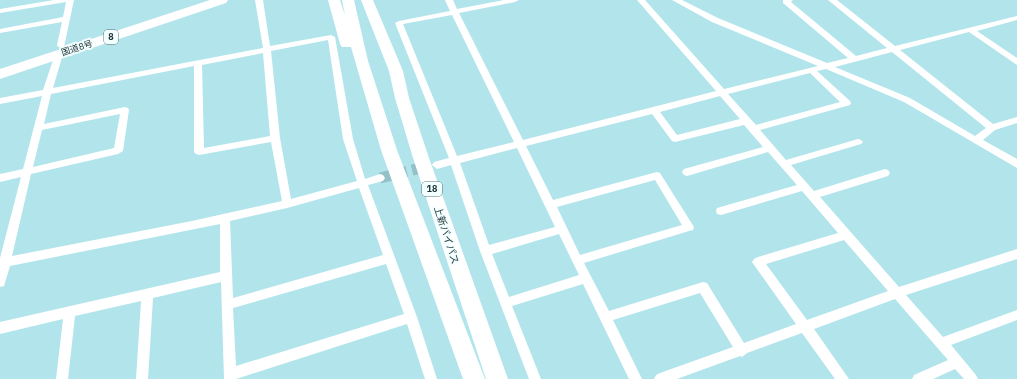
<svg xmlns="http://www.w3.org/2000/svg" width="1017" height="379" viewBox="0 0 1017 379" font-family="'IBM Plex Sans','Noto Sans JP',sans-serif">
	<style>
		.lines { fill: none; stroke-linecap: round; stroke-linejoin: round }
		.minor-tunnel { stroke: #94c1c7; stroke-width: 11; stroke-dasharray: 11 5.5; stroke-linecap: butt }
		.minor { fill: #fff; fill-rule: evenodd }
		.trunk { fill: #fff; fill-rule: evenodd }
		.labels { text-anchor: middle; stroke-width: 4; stroke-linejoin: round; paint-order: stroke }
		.shield { fill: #f3feff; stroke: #5e7072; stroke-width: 1 }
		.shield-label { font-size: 9px; font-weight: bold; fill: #1e3335 }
		.far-street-label { font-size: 9px; fill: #1e3335; stroke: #f3feff }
		.street-label { font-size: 10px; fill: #1e3335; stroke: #f3feff }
	</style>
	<rect width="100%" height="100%" fill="#b2e5eb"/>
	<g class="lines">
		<path class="minor-tunnel" d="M380,178l49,-12"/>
		<path class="minor" d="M54,0h20l-10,47h-6l-1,-2 5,-23 -62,11v-4l63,-12 3,-15 -66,11v-4z
			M255,0h8l7,46 61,-11 4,2 18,102 12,40 15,-5 3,1 2,3 -2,3 -15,4 49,132 20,62h-12l-18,-55 -171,55h-12l-3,-97 -68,16 -5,81h-12l5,-78 -66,15 -7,63h-12l7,-60 -63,15v-12l220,-50v-48l-210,42 -6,20 -4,1v-29l21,-81 -21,5v-8l23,-5 19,-73 -42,8v-6l43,-8 12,-36 4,-3 4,3 -10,34 210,-40zM328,40l15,99 14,42 -66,18 -11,-61 -9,-87zM263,53l7,83 -66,12 -2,-83zM194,66v86l2,2 3,1 72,-13 11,59 -90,20 -180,35 19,-82 87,-20 5,-3 6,-41 -1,-2 -3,-1 -81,17 7,-30zM120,114l-6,34 -81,19 9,-37zM359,188l24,67 -150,43 -3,-77 57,-13zM386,264l18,50 -168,52 -3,-58z
			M445,0h8l4,9 47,-9h15l-4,2 -56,11 64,127 193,-49 -79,-91h8l79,89 94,-23 -106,-44 -40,-22h10l36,18 109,45 21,-5 -65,-55v-3h10l-2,2 65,54 31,-8 -59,-48h9l58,46 122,-30v4l-40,11 40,27v7l-48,-33 -69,18 93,74 24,-7v6l-22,7 -12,10 34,19v9l-113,-66 -78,-33 -9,2 33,30 1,2 -1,2 -90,25 26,30 72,-21 3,1 2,2 -2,2 -70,21 23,26 71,-22 3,1 2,3 -2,3 -68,21 79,90 118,-38v10l-111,36 37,42 74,-27v10l-66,25 25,30 2,4h-14l-9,-10 -22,10h-21l2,-4 34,-15 -53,-61 -81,30 35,50h-14l-33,-46 -55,20 -5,4 -2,-1 -63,23h-23l2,-4 4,-2 73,-26 -33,-54 -87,27 29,59h-13l-46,-95 -71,22 29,73h-12l-49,-128 -29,-86 -14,4 -5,-4 2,-3 15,-4 -54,-135 4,-2 51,-10zM452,15l62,127 -57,14 -54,-132zM892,52l94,76 -11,8 -65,-38 -75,-31zM810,73l30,29 -84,23 -28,-31zM720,96l20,23 -63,16 -17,-23zM652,114l20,27 3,1 69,-17 19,22 -79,22 -2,3 2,3 3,1 81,-24 29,33 -80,23 -1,3 1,3 4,1 81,-24 36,42 -80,24 -4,2 -2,3 44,62 -52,19 -37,-60 -4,-1 -94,29 -25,-48 105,-32 4,-1 1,-3 -34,-54 -3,-1 -104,28 -27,-54zM517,148l38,79 -66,18 -29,-82zM655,180l27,45 -102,30 -23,-48zM559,234l20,41 -70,22 -17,-43zM844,240l44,51 -81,29 -41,-56z"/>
		<path class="trunk" d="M210,0h18l-2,3 -226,76v-10z
			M328,0h12l5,15 -3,-15h12l14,61 29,89 88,229h-22l-82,-229 -30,-103h-9l-2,-3z
			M361,0h12l30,71 6,27 20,60 79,221h-22l-73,-221 -18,-60 -6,-27z"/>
	</g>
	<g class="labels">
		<g class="shield">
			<rect x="104" y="30" width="14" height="14" rx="3"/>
			<rect x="422" y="182" width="20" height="14" rx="3"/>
		</g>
		<g class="shield-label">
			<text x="111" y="40">8</text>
			<text x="432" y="192">18</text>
		</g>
		<g class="far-street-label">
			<text transform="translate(77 48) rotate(-18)" y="3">国道8号</text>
		</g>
		<g class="street-label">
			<text transform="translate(447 235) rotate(72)" y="4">上新バイパス</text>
		</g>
	</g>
</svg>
